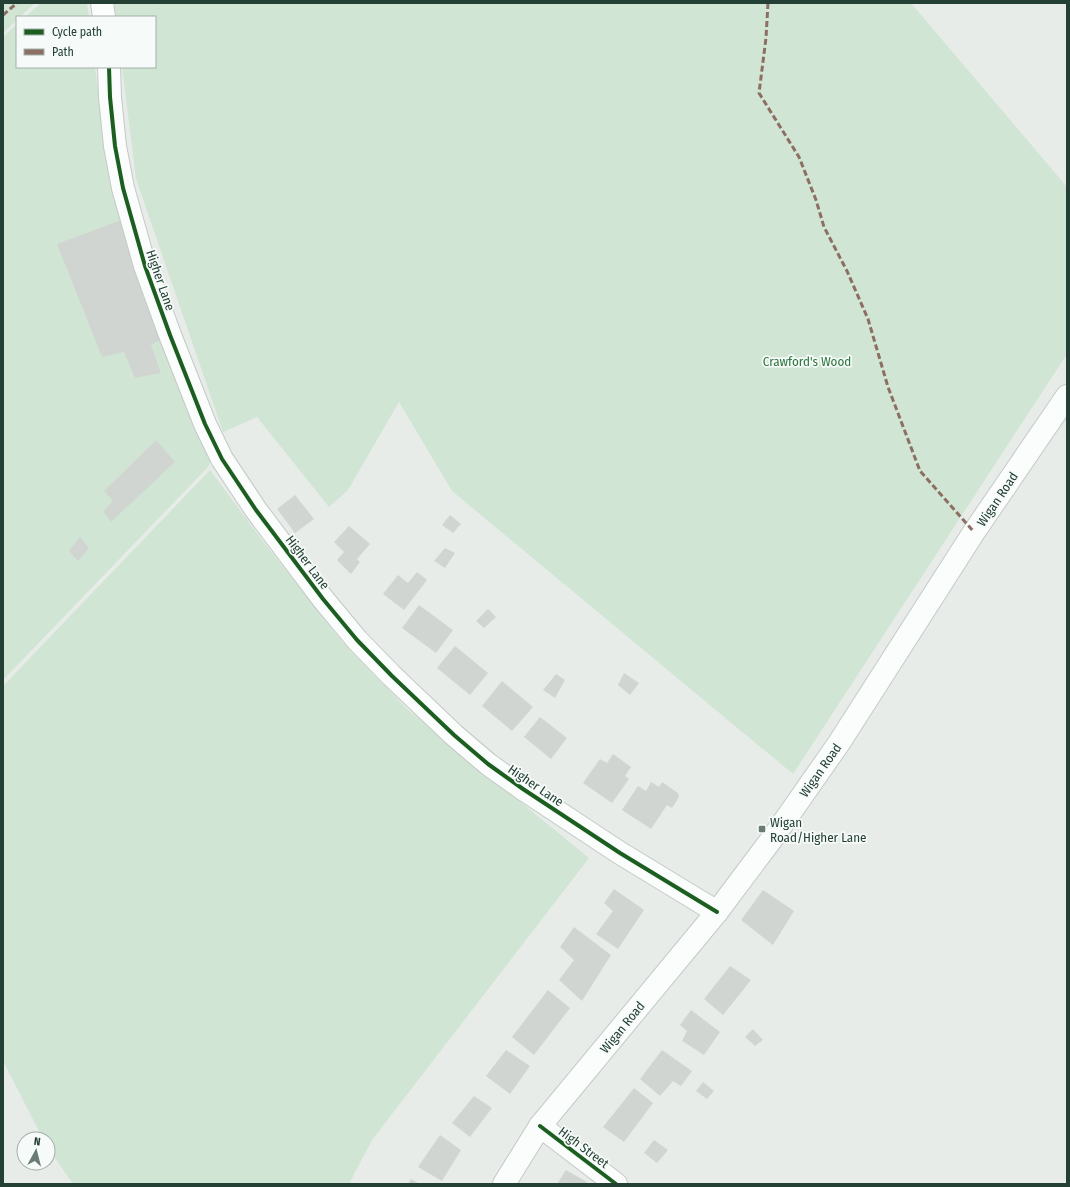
<svg xmlns="http://www.w3.org/2000/svg" width="1070" height="1187" viewBox="0 0 1070 1187" font-family="'Fira Sans Condensed',sans-serif">
	<style>
		.green { fill: #d1e5d4 }
		.building { fill: #d0d5d2 }
		.lines { fill: none; stroke-linecap: round; stroke-linejoin: round }
		.minor-casing { stroke: #c4c9c6; stroke-width: 24 }
		.secondary-casing { stroke: #c3cac6; stroke-width: 24 }
		.minor { stroke: #fbfcfc; stroke-width: 22 }
		.secondary { stroke: #fbfcfc; stroke-width: 22 }
		.quiet { stroke: #8d6e63; stroke-width: 3; stroke-dasharray: 6 3; stroke-linecap: butt }
		.cycleway-casing { stroke: #f6faf8; stroke-width: 6 }
		.cycleway { stroke: #1b5e20; stroke-width: 4 }
		.poi-dot { fill: #687c74; stroke: #f6faf8; stroke-width: 1.5 }
		.labels { text-anchor: middle; stroke-width: 3.5; stroke-linejoin: round; paint-order: stroke }
		.street-label { font-size: 13px; fill: #244035; stroke: #f6faf8 }
		.park-label { font-size: 13px; fill: #2e7740; stroke: #f6faf8 }
		.poi-label { font-size: 13px; fill: #244035; stroke: #f6faf8; text-anchor: start }
	</style>
	<rect width="100%" height="100%" fill="#e7ece9"/>
	<path class="green" d="M3,3h32l-15,14h-3v3l-14,13z
		M41,3h46l2,14h-64z
		M114,3h797l156,184v167l-274,420 -341,-283 -53,-89 -51,88 -19,17 -72,-90 -34,15 -87,-253 -14,-112h33v-50h-39z
		M17,24v43h78l14,109 15,43 90,234 -6,14 -205,213v-643z
		M210,470l50,67 81,104 66,68 182,149 -217,282 -23,44h-276l-25,-36v-9h-5l-40,-78v-375z"/>
	<path class="building" d="M124,219l46,116 -19,10 10,28 -26,5 -11,-26 -22,5 -45,-113z
		M156,440l19,22 -64,60 -8,-11 10,-10 -9,-10z
		M295,495l19,24 -19,14 -18,-24z
		M450,515l11,9 -8,9 -11,-8z
		M349,526l21,18 -13,15 3,3 -9,12 -14,-14 7,-8 -10,-10z
		M80,537l9,11 -11,13 -9,-10z
		M445,548l10,5 -10,15 -11,-7z
		M417,572l10,8 -23,30 -21,-16 15,-19 10,8z
		M419,605l34,25 -17,23 -34,-25z
		M488,609l8,8 -12,11 -8,-7z
		M455,646l33,27 -18,22 -33,-27z
		M624,673l15,10 -9,12 -12,-10z
		M556,674l9,6 -10,18 -12,-8z
		M502,681l31,26 -21,24 -30,-25z
		M540,717l27,21 -16,21 -27,-22z
		M613,754l18,13 -6,9 4,3 -17,24 -29,-20 17,-24 7,4z
		M651,782l8,5 3,-5 16,11 1,4 -7,11 -5,-3 -16,24 -29,-19 16,-24 8,5z
		M614,889l30,21 -26,39 -22,-15 17,-23 -9,-8z
		M763,890l31,21 -21,34 -32,-25z
		M574,927l37,28 -29,46 -23,-21 15,-20 -14,-13z
		M730,966l21,14 -28,35 -19,-16z
		M548,990l22,18 -36,47 -22,-18z
		M691,1010l29,22 -16,23 -22,-14 5,-10 -7,-6z
		M753,1029l10,11 -8,6 -10,-9z
		M506,1050l24,16 -20,28 -24,-18z
		M662,1050l30,21 -11,15 -8,-5 -13,15 -20,-17z
		M703,1082l11,9 -7,8 -11,-8z
		M634,1088l19,15 -29,39 -21,-15z
		M474,1096l18,12 -22,29 -18,-14z
		M440,1135l21,15 -19,31 -24,-14z
		M654,1140l14,10 -11,13 -13,-10z
		M566,1170l21,12 -1,2h-29z
		M411,1179l9,5h-12z"/>
	<g class="lines">
		<g class="minor-casing">
			<path id="minor" d="M102,3l2,14
				M109,67l1,30 5,49 8,42 22,78 25,69 35,89 17,35 34,51 67,89 34,41 35,36 62,59 34,29 35,25 97,64 97,59
				M540,1126l76,58"/>
		</g>
		<g class="secondary-casing">
			<path id="secondary" d="M504,1184l36,-58 177,-214 57,-76 65,-93 135,-211 93,-136"/>
		</g>
		<use href="#minor" class="minor"/>
		<use href="#secondary" class="secondary"/>
		<path class="quiet" d="M768,3l-2,35 -7,55 40,64 17,43 8,27 23,44 21,48 20,68 32,84 54,61
			M3,15l14,-12"/>
		<g class="cycleway-casing">
			<path id="cycleway" d="M109,67l1,30 5,49 8,42 22,78 25,69 35,89 17,35 34,51 67,89 34,41 35,36 62,59 34,29 35,25 97,64 97,59
				M540,1126l76,58"/>
		</g>
		<use href="#cycleway" class="cycleway"/>
	</g>
	<rect class="poi-dot" x="758" y="825" width="8" height="8" rx="2"/>
	<g class="labels">
		<g class="street-label">
			<text transform="translate(161 280) rotate(71)" y="5">Higher Lane</text>
			<text transform="translate(997 499) rotate(-56)" y="5">Wigan Road</text>
			<text transform="translate(308 562) rotate(53)" y="5">Higher Lane</text>
			<text transform="translate(820 770) rotate(-55)" y="5">Wigan Road</text>
			<text transform="translate(536 785) rotate(34)" y="5">Higher Lane</text>
			<text transform="translate(622 1027) rotate(-51)" y="5">Wigan Road</text>
			<text transform="translate(584 1147) rotate(37)" y="5">High Street</text>
		</g>
		<g class="park-label">
			<text x="807" y="366">Crawford's Wood</text>
		</g>
		<g class="poi-label">
			<text x="770" y="827">Wigan<tspan x="770" dy="15">Road/Higher Lane</tspan></text>
		</g>
	</g>
	<rect width="1070" height="1187" fill="none" stroke="#244035" stroke-width="8"/>
	<rect x="16" y="16" width="140" height="52" fill="#f6faf8" stroke="#a2b0aa"/>
	<rect x="24" y="29" width="20" height="6" fill="#1b5e20" stroke="#a2b0aa"/>
	<text x="52" y="36" font-size="12" fill="#244035">Cycle path</text>
	<rect x="24" y="49" width="20" height="6" fill="#8d6e63" stroke="#a2b0aa"/>
	<text x="52" y="56" font-size="12" fill="#244035">Path</text>
	<g transform="translate(36 1151) rotate(7)"><circle r="19" fill="#f6faf8" stroke="#a2b0aa"/>
	<path d="M0-3L7 15L0 10L-7 15Z" fill="#687c74"/>
	<text y="-6" font-size="11" font-weight="bold" text-anchor="middle" fill="#244035">N</text>
	</g>
</svg>
